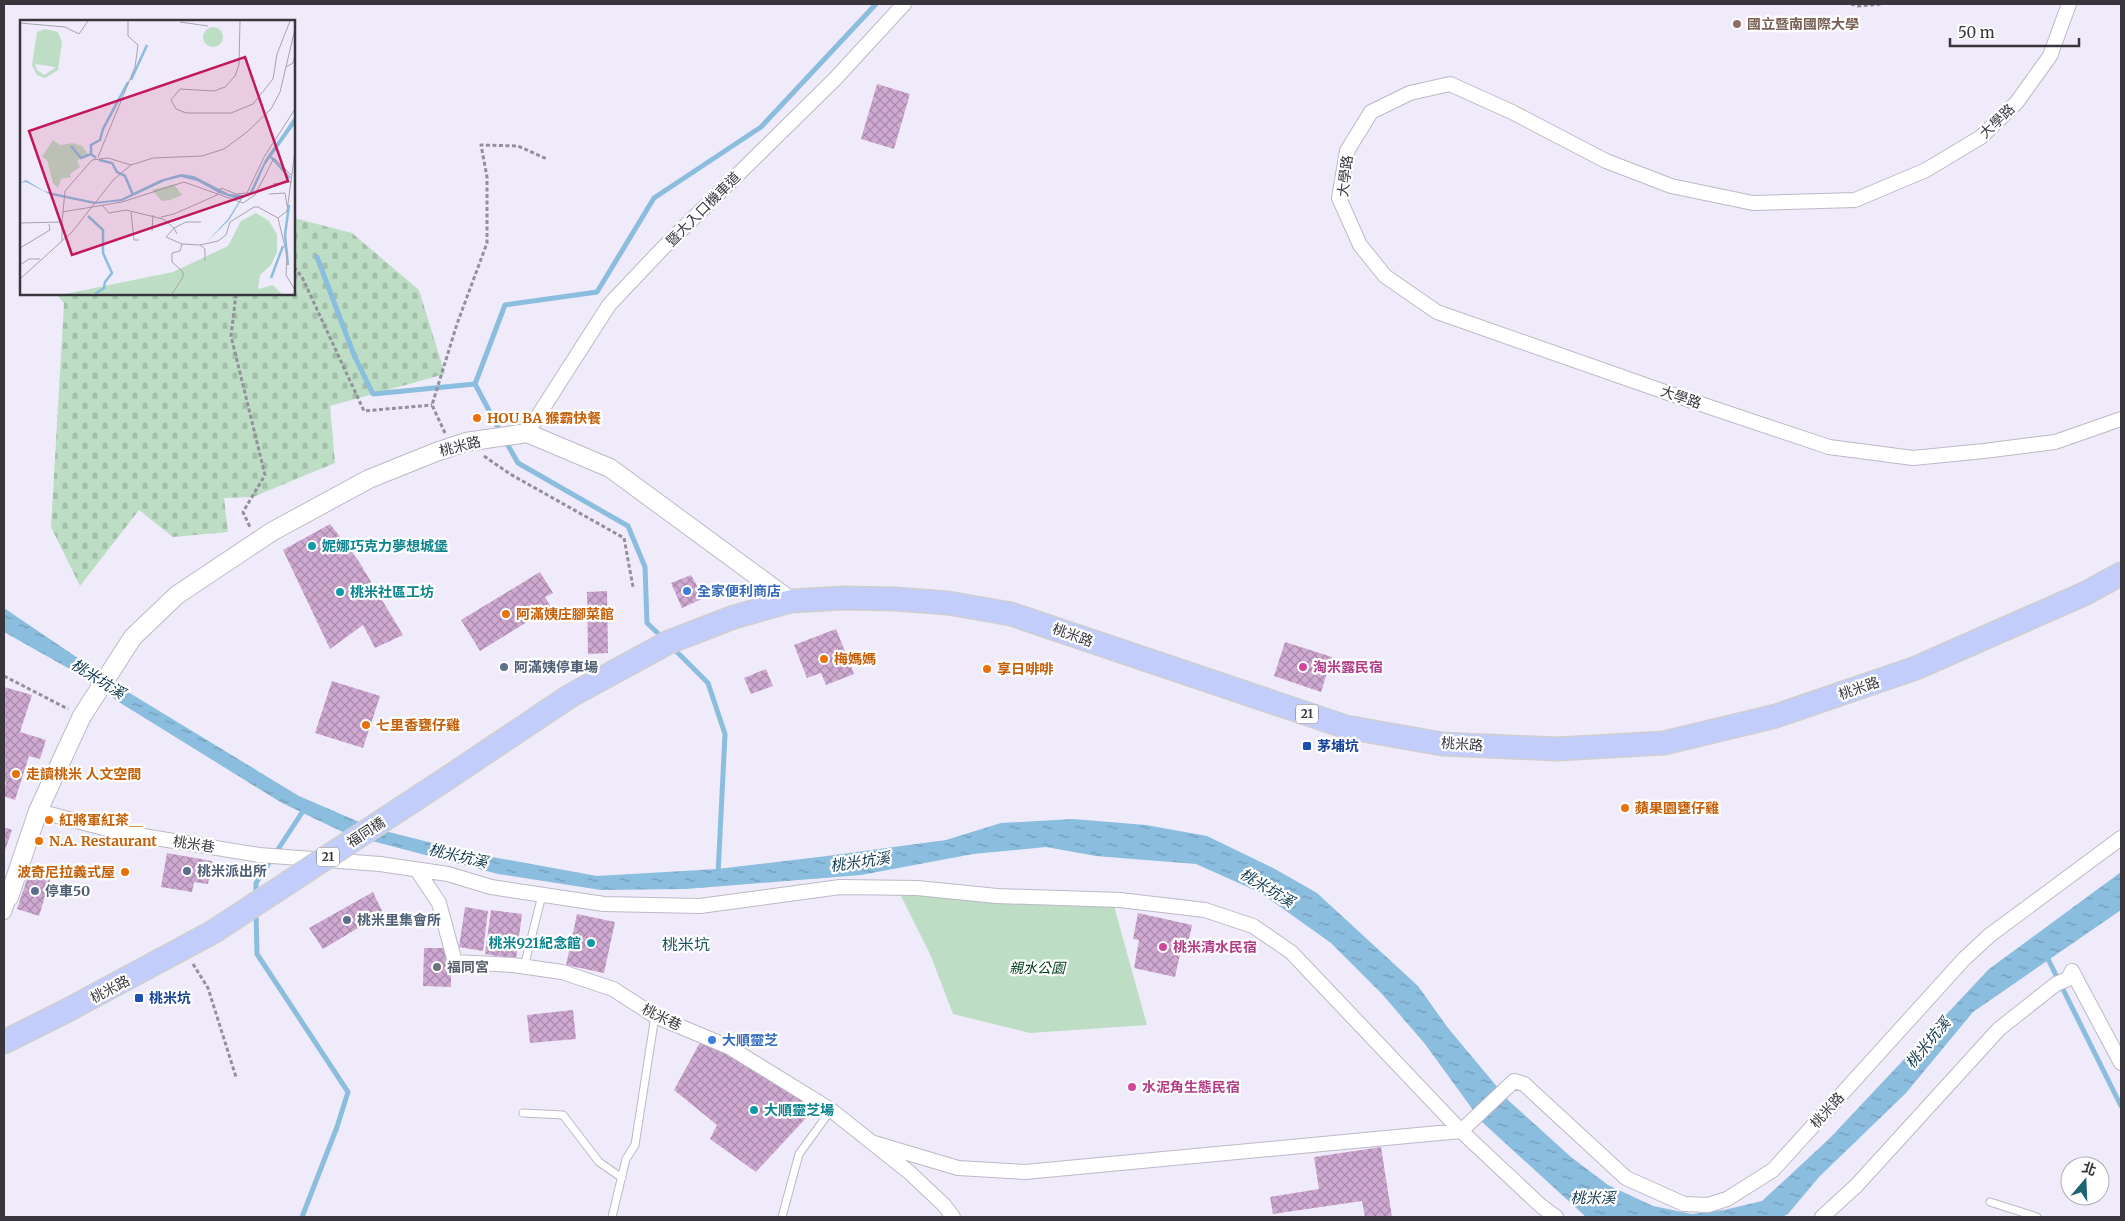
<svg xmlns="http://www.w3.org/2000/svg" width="2125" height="1221" viewBox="0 0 2125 1221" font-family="Merriweather,'Noto Sans TC',serif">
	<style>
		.cemetery { fill: url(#cemetery-stones) }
		.park { fill: #bddec5 }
		.water { fill: url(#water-ripples) }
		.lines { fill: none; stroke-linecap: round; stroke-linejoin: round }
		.stream { stroke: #8bbddf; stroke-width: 5 }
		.building { fill: url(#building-cross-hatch) }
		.service-casing { stroke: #bdb8c6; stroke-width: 9 }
		.minor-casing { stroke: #bdb8c6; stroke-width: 16 }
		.tertiary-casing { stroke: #bdb8c6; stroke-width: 20 }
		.primary-casing { stroke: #cfcfd0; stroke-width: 25 }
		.path { stroke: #94909b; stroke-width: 3; stroke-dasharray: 4 2.5; stroke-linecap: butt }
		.service { stroke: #fff; stroke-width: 7 }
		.minor { stroke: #fff; stroke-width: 14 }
		.tertiary { stroke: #fff; stroke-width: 18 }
		.primary { stroke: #c3cdfb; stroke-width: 22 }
		.primary-bridge-casing { stroke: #cfcfd0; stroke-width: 25; stroke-linecap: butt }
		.primary-bridge { stroke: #c3cdfb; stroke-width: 22 }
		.education-dot { fill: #8d6e63; stroke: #fff; stroke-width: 2 }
		.food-dot { fill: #e8710a; stroke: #fff; stroke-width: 2 }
		.culture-dot { fill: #0f9aa8; stroke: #fff; stroke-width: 2 }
		.shop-dot { fill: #3f7fe0; stroke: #fff; stroke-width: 2 }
		.service-dot { fill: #5c6f8a; stroke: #fff; stroke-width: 2 }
		.hotel-dot { fill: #d1479c; stroke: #fff; stroke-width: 2 }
		.transit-dot { fill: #1a4fb4; stroke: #fff; stroke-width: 2 }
		.worship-dot { fill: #6b7280; stroke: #fff; stroke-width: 2 }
		.labels { text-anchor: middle; stroke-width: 4.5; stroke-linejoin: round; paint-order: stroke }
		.shield { fill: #fff; stroke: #747276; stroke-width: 1 }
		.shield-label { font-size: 12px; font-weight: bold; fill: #38363c }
		.education-label { font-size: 14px; font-weight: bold; fill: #785e54; stroke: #fff; text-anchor: start }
		.street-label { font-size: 14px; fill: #38363c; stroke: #fff }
		.food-label { font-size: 14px; font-weight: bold; fill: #c56008; stroke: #fff; text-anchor: start }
		.culture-label { font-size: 14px; font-weight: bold; fill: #0d838f; stroke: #fff; text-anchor: start }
		.shop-label { font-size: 14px; font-weight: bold; fill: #366cbe; stroke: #fff; text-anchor: start }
		.service-label { font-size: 14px; font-weight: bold; fill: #4e5e75; stroke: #fff; text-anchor: start }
		.hotel-label { font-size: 14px; font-weight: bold; fill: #b23c85; stroke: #fff; text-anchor: start }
		.transit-label { font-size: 14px; font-weight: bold; fill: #164399; stroke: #fff; text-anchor: start }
		.worship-label { font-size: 14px; font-weight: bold; fill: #5b616d; stroke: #fff; text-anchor: start }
		.park-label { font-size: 14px; font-style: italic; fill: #003d1c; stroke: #fff }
		.water-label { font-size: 15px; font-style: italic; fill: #0d364d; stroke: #fff }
		.quarter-label { font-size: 16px; fill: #1a535d; stroke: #fff }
		.inset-river { fill: none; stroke: #8bbddf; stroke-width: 2.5 }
		.inset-road { fill: none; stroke: #a6a3ae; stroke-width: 1 }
		.view { fill: #c2185b; fill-opacity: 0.15; stroke: #c2185b; stroke-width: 2.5 }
		.inset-edge { fill: none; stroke: #38363c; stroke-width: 2.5 }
	</style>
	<defs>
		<pattern id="cemetery-stones" width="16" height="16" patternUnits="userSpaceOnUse" patternTransform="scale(1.25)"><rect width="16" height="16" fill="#bddec5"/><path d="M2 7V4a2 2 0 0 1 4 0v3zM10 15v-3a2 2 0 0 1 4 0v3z" fill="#a3bfaa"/></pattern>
		<pattern id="water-ripples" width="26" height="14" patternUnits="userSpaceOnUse" patternTransform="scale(1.25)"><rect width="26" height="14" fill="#8bbddf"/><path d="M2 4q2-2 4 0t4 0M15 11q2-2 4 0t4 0" fill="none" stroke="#739ab6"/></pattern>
		<pattern id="building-cross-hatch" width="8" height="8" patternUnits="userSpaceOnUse" patternTransform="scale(1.25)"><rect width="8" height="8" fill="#cfa9d2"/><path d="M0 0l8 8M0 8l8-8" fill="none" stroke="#a98aac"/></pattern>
	</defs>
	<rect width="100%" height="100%" fill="#f0ebfa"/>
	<path class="cemetery" d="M294,218l58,15 67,57 26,84 -115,32 5,57 -82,34 -29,1 4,34 -55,5 -34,-27 -59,76 -29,-59 13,-224 -8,-9h238z"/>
	<path class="park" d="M899,892l215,14 33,119 -117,8 -77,-19 -23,-60z"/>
	<path class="water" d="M4,608l124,84 171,104 74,32 103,26 121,22 120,-7 110,-13 119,-16 55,-17 72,-4 73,6 61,11 68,33 42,24 101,93 30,42 61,73 62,56 37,28 45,21 39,8 32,-4 38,-9 67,-62 160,-170 132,-97v38l-148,102 -67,81 -87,84 -31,37 -6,3h-196l-105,-96 -56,-77 -43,-50 -51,-51 -70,-50 -65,-29 -100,-8 -50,-9 -73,7 -112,21 -175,14 -85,1 -103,-16 -149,-39 -67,-32 -160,-99 -54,-36 -64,-36z"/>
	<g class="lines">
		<path class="stream" d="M317,257l37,98 19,39 102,-10
			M501,433l-26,-49 30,-79 92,-13 57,-94 107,-71 115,-123
			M505,440l13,23 110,63 17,41 2,56 17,16
			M672,647l36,36 17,51 -7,141
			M256,895v-12l49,-75
			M256,911l1,43 91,138 -11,35 -35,90
			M2044,955l4,4 73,147"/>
	</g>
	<path class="building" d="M877,84l33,10 -16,55 -33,-10z
		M330,524l28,36 45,75 -28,13 -12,-23 -33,24 -47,-99z
		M540,572l13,21 -8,4 6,10 -71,44 -19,-31z
		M691,575l13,23 -22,10 -11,-25z
		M607,591l1,62 -20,1 -1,-62z
		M836,629l18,45 -28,11 -5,-12 -14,5 -13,-33z
		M1285,642l47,15 -11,35 -47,-16z
		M766,669l7,17 -22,8 -7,-16z
		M332,681l48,15 -17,52 -48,-15z
		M4,687l28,8 -12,37 26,8 -6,19 -11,-3 -14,44 -11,-4 2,-14 -2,-1z
		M4,827l8,3 -8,23z
		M167,853l45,8 -4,23 -14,-2 -2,10 -31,-5z
		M31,867l21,7 -13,42 -22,-7z
		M373,892l10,21 -60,36 -14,-21z
		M465,907l23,4 -5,40 -24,-4z
		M491,910l31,4 -6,45 -31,-5z
		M1138,913l54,12 -6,30 -6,-1 -5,23 -41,-9 5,-28 -6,-1z
		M577,914l38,8 -11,51 -38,-8z
		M424,948h27v39l-28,-1z
		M573,1010l3,29 -46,4 -3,-28z
		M703,1037l107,67 -3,13 -51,55 -46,-33 7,-14 -43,-35z
		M1381,1147l11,70h-27l-3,-16 -89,13 -3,-17 49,-8 -5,-32z"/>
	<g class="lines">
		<g class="service-casing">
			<path id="service" d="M524,967l18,-72
				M523,1113l40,2 36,47 23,16
				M1990,1202l47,15
				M612,1217l14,-58 9,-14 20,-129
				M782,1217l17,-63 32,-44"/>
		</g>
		<g class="minor-casing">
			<path id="minor" d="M2069,4l-19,52 -33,46 -36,35 -55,33 -71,30 -102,3 -82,-17 -65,-25 -94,-49 -62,-28 -40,9 -39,19 -24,39 -8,47 21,47 25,31 52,36 231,81 161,54 84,11 71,-7 71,-9 66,-23
				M527,433l82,-128 52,-55 174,-171 69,-75
				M38,811l81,21 140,23 121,9 68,10 43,13 113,17 96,2 140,-19 77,1 80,8 123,4 85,10 48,16 38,26 170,179 80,75 15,11
				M417,870l22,33 16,59 58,3 49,7 51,17 42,27 74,31 102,63 78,62 35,33 9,12
				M4,912l5,-15
				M874,1143l84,25 67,4 382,-36 54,-5 53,-50 10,3 102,94 58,26 24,1 19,-6 46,-29 191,-211 26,-24 131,-97
				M1822,1217l34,-31 143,-157 57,-45 12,-5 4,-8 49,92"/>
		</g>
		<g class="tertiary-casing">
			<path id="tertiary" d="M4,896l5,1 29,-86 44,-95 51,-79 44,-42 96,-64 96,-52 67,-27 30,-10 61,-9 83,35 181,133"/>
		</g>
		<g class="primary-casing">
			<path id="primary" d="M443,781l127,-85 99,-54 65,-25 57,-16 53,-3 51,1 53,4 63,11 335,113 96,17 115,5 107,-6 112,-27 140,-48 168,-74 37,-20
				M4,1042l62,-31 147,-79"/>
		</g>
		<path class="path" d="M1851,4l7,2 24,-2
			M294,267l8,10 62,134 68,-6
			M236,294l-5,42 34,139 -22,37 7,15
			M445,433l-13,-28 25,-81 30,-81v-66l-6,-32 37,1 29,13
			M484,456l26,18 114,64 9,49
			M4,676l64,33
			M193,964l15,24 28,89"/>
		<use href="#service" class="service"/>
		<use href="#minor" class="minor"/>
		<use href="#tertiary" class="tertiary"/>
		<use href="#primary" class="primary"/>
		<g class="primary-bridge-casing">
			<path id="primary-bridge" d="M213,932l230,-151"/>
		</g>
		<use href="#primary-bridge" class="primary-bridge"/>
	</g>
	<circle class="education-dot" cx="1737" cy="24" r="5"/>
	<g class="food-dot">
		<circle cx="477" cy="418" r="5"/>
		<circle cx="506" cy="614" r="5"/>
		<circle cx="824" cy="659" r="5"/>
		<circle cx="987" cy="669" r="5"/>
		<circle cx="366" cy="725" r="5"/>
		<circle cx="16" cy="774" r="5"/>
		<circle cx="1625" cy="808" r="5"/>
		<circle cx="49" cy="820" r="5"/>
		<circle cx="39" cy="841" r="5"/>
		<circle cx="125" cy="872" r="5"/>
	</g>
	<g class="culture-dot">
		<circle cx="312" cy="546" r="5"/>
		<circle cx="340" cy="592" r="5"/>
		<circle cx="591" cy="943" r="5"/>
		<circle cx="754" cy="1110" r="5"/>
	</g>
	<g class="shop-dot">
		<circle cx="687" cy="591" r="5"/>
		<circle cx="712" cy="1040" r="5"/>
	</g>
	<g class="service-dot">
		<circle cx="504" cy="667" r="5"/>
		<circle cx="187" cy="871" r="5"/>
		<circle cx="35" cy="891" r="5"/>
		<circle cx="347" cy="920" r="5"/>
	</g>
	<g class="hotel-dot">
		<circle cx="1303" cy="667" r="5"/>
		<circle cx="1163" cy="947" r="5"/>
		<circle cx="1132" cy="1087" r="5"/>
	</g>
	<g class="transit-dot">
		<rect x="1302" y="741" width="10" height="10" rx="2.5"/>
		<rect x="134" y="993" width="10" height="10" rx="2.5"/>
	</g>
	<circle class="worship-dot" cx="437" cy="967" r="5"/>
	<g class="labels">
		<g class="shield">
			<rect x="1296" y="704.5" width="22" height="19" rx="4"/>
			<rect x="317" y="847.5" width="22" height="19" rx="4"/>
		</g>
		<g class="shield-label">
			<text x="1307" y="718">21</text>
			<text x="328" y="861">21</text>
		</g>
		<g class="education-label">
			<text x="1747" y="29">國立暨南國際大學</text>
		</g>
		<g class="street-label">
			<text transform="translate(1997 121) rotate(-44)" y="5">大學路</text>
			<text transform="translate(1345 176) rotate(-83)" y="5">大學路</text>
			<text transform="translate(703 209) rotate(-45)" y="5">暨大入口機車道</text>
			<text transform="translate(1681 397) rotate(19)" y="5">大學路</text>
			<text transform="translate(460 446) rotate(-14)" y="5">桃米路</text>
			<text transform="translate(1073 635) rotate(20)" y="5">桃米路</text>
			<text transform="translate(1859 688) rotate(-19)" y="5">桃米路</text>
			<text transform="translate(1462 744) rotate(4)" y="5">桃米路</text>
			<text transform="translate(366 832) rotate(-33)" y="5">福同橋</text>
			<text transform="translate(194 844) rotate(9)" y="5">桃米巷</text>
			<text transform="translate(110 989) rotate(-28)" y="5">桃米路</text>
			<text transform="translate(662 1017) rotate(26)" y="5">桃米巷</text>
			<text transform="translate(1827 1110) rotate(-48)" y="5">桃米路</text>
		</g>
		<g class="food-label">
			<text x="487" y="423">HOU BA 猴霸快餐</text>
			<text x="516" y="619">阿滿姨庄腳菜館</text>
			<text x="834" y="664">梅媽媽</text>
			<text x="997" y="674">享日啡啡</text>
			<text x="376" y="730">七里香甕仔雞</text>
			<text x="26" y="779">走讀桃米 人文空間</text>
			<text x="1635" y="813">蘋果園甕仔雞</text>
			<text x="59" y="825">紅將軍紅茶＿</text>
			<text x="49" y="846">N.A. Restaurant</text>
			<text x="115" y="877" text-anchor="end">波奇尼拉義式屋</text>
		</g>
		<g class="culture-label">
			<text x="322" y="551">妮娜巧克力夢想城堡</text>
			<text x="350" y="597">桃米社區工坊</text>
			<text x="581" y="948" text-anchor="end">桃米921紀念館</text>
			<text x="764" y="1115">大順靈芝場</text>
		</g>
		<g class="shop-label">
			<text x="697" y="596">全家便利商店</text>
			<text x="722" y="1045">大順靈芝</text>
		</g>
		<g class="service-label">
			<text x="514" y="672">阿滿姨停車場</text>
			<text x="197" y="876">桃米派出所</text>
			<text x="45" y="896">停車50</text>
			<text x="357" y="925">桃米里集會所</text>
		</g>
		<g class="hotel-label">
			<text x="1313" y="672">淘米露民宿</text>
			<text x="1173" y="952">桃米清水民宿</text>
			<text x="1142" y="1092">水泥角生態民宿</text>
		</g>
		<g class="transit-label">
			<text x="1317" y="751">茅埔坑</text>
			<text x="149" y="1003">桃米坑</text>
		</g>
		<g class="worship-label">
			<text x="447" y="972">福同宮</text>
		</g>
		<g class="park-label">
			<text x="1037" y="973">親水公園</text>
		</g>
		<g class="water-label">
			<text transform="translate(98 679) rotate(32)" y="5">桃米坑溪</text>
			<text transform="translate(458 856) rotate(13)" y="5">桃米坑溪</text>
			<text transform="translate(860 862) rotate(-8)" y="5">桃米坑溪</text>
			<text transform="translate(1267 888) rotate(31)" y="5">桃米坑溪</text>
			<text transform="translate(1928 1043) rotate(-50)" y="5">桃米坑溪</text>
			<text x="1593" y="1203">桃米溪</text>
		</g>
		<g class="quarter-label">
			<text x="686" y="950">桃米坑</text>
		</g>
	</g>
	<g transform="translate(20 20)">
		<rect width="275" height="275" fill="#f0ebfa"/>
		<path d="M236,193l13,8 8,13v18l-6,13 -11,10 -2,14 15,-4 9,9h-217l108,-22 55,-26 13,-25z" fill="#bddec5"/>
		<path d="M33,120l7,5 13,-2 9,3 6,8 -11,7 3,6 -10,7 1,3 -10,2 -3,9 -5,-5 -6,-23 -5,-3z" fill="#bddec5"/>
		<path d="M183 17a10 10 0 1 1 20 0a10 10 0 1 1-20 0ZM25,9l13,3 4,10 -4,28 -13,8 -8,-3 -5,-10 5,-33zM15,44l20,3v1l-11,7 -7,-5zM154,164l8,11 -12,5 -8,1 -10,-11z" fill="#bddec5" fill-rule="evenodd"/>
		<path d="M275,96v8l-30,41 -12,27 -11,7 -13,21 -23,23 22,-24 12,-19 -21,-7 -22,-12 -16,-4 -16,4 -43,20 -28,3 -43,-9 -25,-13 -6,1 6,-3 18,11 52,11 25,-3 39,-19 21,-6 13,2 35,18 15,1 6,-3 15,-32z" fill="#8bbddf"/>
		<path class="inset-river" d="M111,60l16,-35M51,126l10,12 10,-4M251,137l19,21M76,138l-5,-4v-9l9,-5 3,-11 25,-47M79,140l13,3 5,9 8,4 8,19M68,196l15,14v23l9,20 -7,9 -1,6 -9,6M268,245l-3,-30 4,-30M251,258l12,-32"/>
		<path class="inset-road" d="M220,1l-1,44 -4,11 -10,11 -11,4 -34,-2 -9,11 5,9 10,4h45l22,-9 20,-25 4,-25 13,-33M160,2l28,4M0,3l45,4 14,7 9,-13M266,47l7,-4 2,-8M78,137l37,-90 3,-22 -10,-9v-15M253,164l19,-2M249,174l16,-1 2,13M82,185l7,8 17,-3 37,9 11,9 -8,9 16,7 18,1 18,-4 8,-6 4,-13 24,-15h4l20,11 9,37 -1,20 9,15M42,192l60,-10 62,-20 59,21 12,-8 19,-37 18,18M111,192l3,28h5M141,197l13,-3 43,-19 4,-7 15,6 11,-1 17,-36 31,-48M258,198l9,-7 8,-60M0,203l42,-1 3,-31 27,-31 16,-2 23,7M132,211l1,-16M157,214l-3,-6 12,-6h15M42,221v-19M180,225l5,4v12M0,228l30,-18 -1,-6M0,245l9,-6h11M0,259l52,-47 42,-53 17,-14 22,-7 49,-2 22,-7 23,-17 24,-23 9,-17 15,-63M152,274l11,-17v-5l-11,-10v-9l8,-2 2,-7"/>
		<path class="view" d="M225,37l43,124 -216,74 -43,-124z"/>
		<rect width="275" height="275" class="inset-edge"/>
	</g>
	<rect width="2125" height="1221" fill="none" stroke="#38363c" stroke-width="10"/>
	<g transform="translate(2085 1181) rotate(19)"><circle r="24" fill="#ffffff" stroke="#afafb1"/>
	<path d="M0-4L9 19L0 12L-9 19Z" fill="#1b6572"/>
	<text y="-8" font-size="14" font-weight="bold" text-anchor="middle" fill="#38363c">北</text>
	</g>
	<path d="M1950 38v8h129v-8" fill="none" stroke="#38363c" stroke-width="2.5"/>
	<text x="1958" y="38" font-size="15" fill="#38363c" stroke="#ffffff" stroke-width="4" paint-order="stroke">50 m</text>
</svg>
